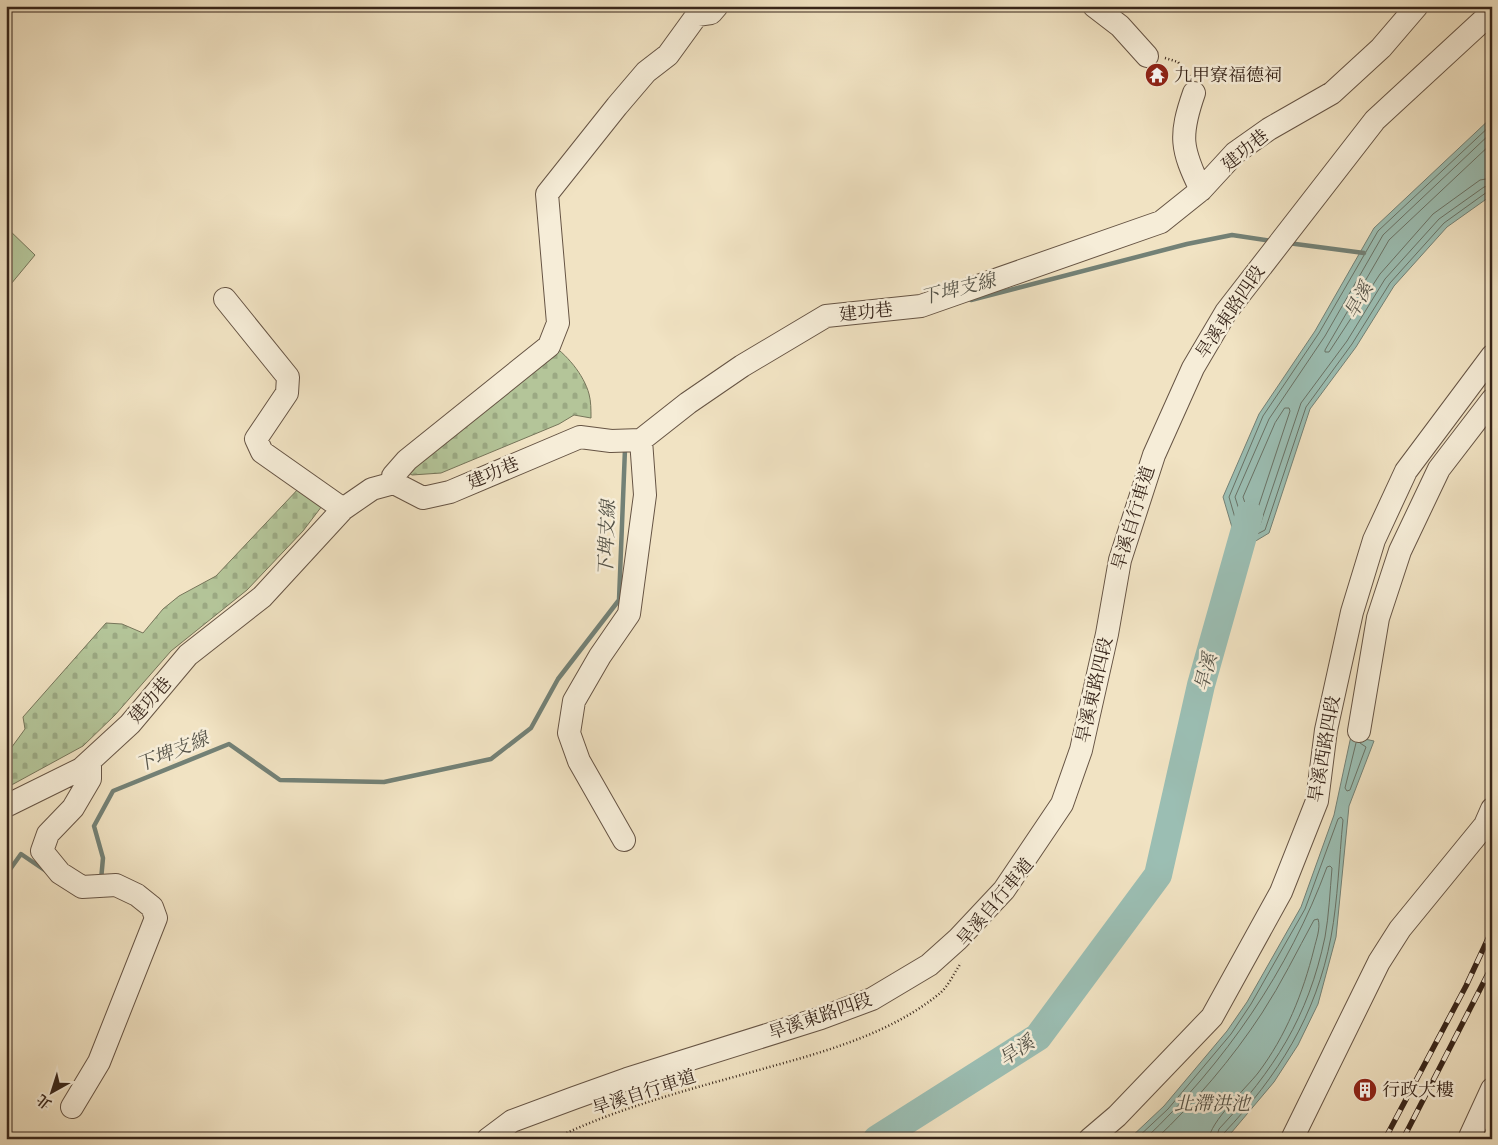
<svg xmlns="http://www.w3.org/2000/svg" width="1498" height="1145" viewBox="0 0 1498 1145" font-family="'EB Garamond','Noto Serif TC',serif">
	<style>
		.grass { fill: #b4c599; stroke: #76755a }
		.cemetery { fill: url(#cemetery-stones); stroke: #76755a }
		.water { fill: #9bbeb3; stroke: #738176 }
		.lines { fill: none; stroke-linecap: round; stroke-linejoin: round }
		.shore { stroke: #697266; stroke-width: 1 }
		.stream { stroke: #738176; stroke-width: 4.5 }
		.river { stroke: #9bbeb3; stroke-width: 28 }
		.minor-casing { stroke: #665444; stroke-width: 24 }
		.path { stroke: #37251a; stroke-width: 2.5; stroke-dasharray: 1 2.5; stroke-linecap: butt }
		.minor { stroke: #f6edd8; stroke-width: 22 }
		.rail-casing { stroke: #37251a; stroke-width: 5.5 }
		.rail { stroke: #f6edd8; stroke-width: 4; stroke-dasharray: 11; stroke-linecap: butt }
		.labels { text-anchor: middle; stroke-width: 5; stroke-linejoin: round; paint-order: stroke }
		.poi-label { font-size: 18px; fill: #37251a; stroke: #f6edd8; text-anchor: start }
		.street-label { font-size: 18px; fill: #37251a; stroke: #f6edd8 }
		.water-label { font-size: 19px; font-style: italic; fill: #555348; stroke: #f6edd8 }
	</style>
	<defs>
		<pattern id="cemetery-stones" width="16" height="16" patternUnits="userSpaceOnUse" patternTransform="scale(1.25)"><rect width="16" height="16" fill="#b4c599"/><path d="M2 7V4a2 2 0 0 1 4 0v3zM10 15v-3a2 2 0 0 1 4 0v3z" fill="#9ba983"/></pattern>
	</defs>
	<rect width="100%" height="100%" fill="#f1e3c3"/>
	<filter id="stains"><feTurbulence type="fractalNoise" baseFrequency=".004" numOctaves="4"/><feColorMatrix values="0 0 0 0 .2 0 0 0 0 .09 0 0 0 0 .02 0 0 0 .5 -.17"/></filter>
	<radialGradient id="worn" r=".72"><stop offset=".6" stop-color="#630" stop-opacity="0"/><stop offset="1" stop-color="#630" stop-opacity=".3"/></radialGradient>
	<path class="grass" d="M6,227l29,28 -29,35z"/>
	<path class="cemetery" d="M549,343c17,10 35,32 40,51 2,7 2,16 2,24l-17,-3 -15,9 -118,49 -29,2 -5,-3z
		M300,487l22,19 -19,25 -56,59 -76,61 -56,64 -32,31 -77,42v-33l19,-26 -2,-12 83,-94 16,1 21,9 20,-24 16,-13 37,-20z"/>
	<path class="water" d="M1492,117v78l-45,32 -53,59 -38,61 -46,62 -41,124 -30,18 -16,-54 36,-83 56,-83 59,-103z
		M1351,736l23,5 -25,65 -13,131 -18,67 -20,41 -24,37 -48,57h-97l35,-33 63,-75 20,-29 54,-95 33,-92z"/>
	<g class="lines">
		<path class="shore" d="M1492,124l-114,107 -59,102 -56,83 -34,81 13,45 23,-12 41,-123 46,-63 38,-61 54,-60 43,-31 5,-1
			M1492,132l-109,103 -58,101 -56,83 -34,78 11,35 14,-7 41,-122 46,-62 38,-62 54,-60 45,-32 8,-2
			M1492,143l-103,97 -64,110v2h4l51,-78 53,-60 47,-34 12,-2
			M1285,408h4l1,3 -36,109 -3,1 -8,-24 32,-74z
			M1356,743l-11,45 2,3 3,-1 16,-43 -6,-4
			M1136,1139l32,-30 63,-75 20,-30 54,-95 33,-90 3,-2 2,3c-4,39 -5,79 -12,117 -15,79 -53,139 -107,196l-2,6
			M1145,1139c80,-76 144,-169 182,-272l3,-1 2,2c-2,23 -3,47 -7,69 -17,81 -51,133 -106,192l-3,10
			M1156,1139c39,-37 76,-80 106,-126 19,-29 35,-62 52,-93l4,-1c3,9 -2,21 -4,30 -11,44 -28,87 -56,124 -11,14 -49,50 -49,66"/>
		<path class="stream" d="M1288,243l76,10
			M971,300l216,-56 45,-9 40,6
			M6,875l15,-21 25,17
			M101,880l2,-22 -9,-32 19,-35 116,-47 51,36 104,2 107,-23 40,-31 27,-49 61,-79 6,-151"/>
		<path class="river" d="M877,1139l161,-102 120,-162 43,-190 48,-170"/>
		<g class="minor-casing">
			<path id="minor" d="M1094,6l26,20 27,30
				M1194,93c-15,43 -13,56 7,97
				M225,299l63,78 -1,16 -31,46 6,13 81,57
				M394,483l-1,-7 14,-16 142,-114 9,-23 -11,-129 70,-88 29,-34 22,-17 29,-40 14,-2 6,-7
				M1359,731l19,-113 22,-67 39,-82 53,-69
				M6,806l75,-37 49,-45 58,-69 74,-58 81,-88 29,-20 22,-6 29,15 27,-6 130,-55 31,4 30,-1 47,-37 54,-37 84,-50 95,-10 240,-84 40,-32 34,-37 34,-24 63,-36 49,-45 36,-42
				M624,840l-45,-79 -10,-28 5,-32 26,-45 29,-42 16,-119 -4,-55
				M72,1107l27,-45 57,-144 -4,-11 -15,-12 -21,-10 -34,2 -22,-14 -18,-22 6,-17 25,-26 17,-29v-18
				M488,1139l24,-18 62,-23 53,-19 194,-61 51,-19 57,-34 29,-26 46,-49 58,-86 19,-54 26,-116 13,-74 34,-105 39,-87 33,-56 149,-192 117,-108
				M1090,1139l27,-23 95,-99 69,-125 36,-91 9,-71 26,-118 22,-72 32,-69 86,-115
				M1292,1139l87,-177 21,-33 85,-104 7,-16
				M1469,1139l23,-50"/>
		</g>
		<path class="path" d="M1165,58l13,4 12,14
			M1487,337l5,-6
			M554,1139c69,-34 146,-52 219,-73 58,-16 119,-34 166,-72 9,-7 15,-21 22,-31"/>
		<use href="#minor" class="minor"/>
		<g class="rail-casing">
			<path id="rail" d="M1385,1139l81,-153 26,-56
				M1403,1139l89,-173"/>
		</g>
		<use href="#rail" class="rail"/>
	</g>
	<defs>
		<g id="temple-disc" transform="scale(1.25)"><circle r="9.5" fill="#8f2418" stroke="#f6edd8"/><path d="M0-6L5-2H3V0L6.5 2.5H4V6H1.5V3h-3V6H-4V2.5H-6.5L-3 0V-2H-5Z" fill="#fff"/></g>
		<g id="building-disc" transform="scale(1.25)"><circle r="9.5" fill="#8f2418" stroke="#f6edd8"/><path d="M-4-6H4V6H1V3H-1V6H-4ZM-2.5-4.3h1.7v1.8h-1.7ZM.8-4.3h1.7v1.8H.8ZM-2.5-1h1.7V.8h-1.7ZM.8-1h1.7V.8H.8Z" fill="#fff"/></g>
	</defs>
	<g fill-rule="evenodd">
		<use href="#temple-disc" x="1157" y="75"/>
		<use href="#building-disc" x="1365" y="1090"/>
	</g>
	<g class="labels">
		<g class="poi-label">
			<text x="1174" y="81">九甲寮福德祠</text>
			<text x="1382" y="1096">行政大樓</text>
		</g>
		<g class="street-label">
			<text transform="translate(1245 150) rotate(-39)" y="6">建功巷</text>
			<text transform="translate(866 312) rotate(-6)" y="6">建功巷</text>
			<text transform="translate(1230 312) rotate(-56)" y="6">旱溪東路四段</text>
			<text transform="translate(493 473) rotate(-23)" y="6">建功巷</text>
			<text transform="translate(1133 518) rotate(-73)" y="6">旱溪自行車道</text>
			<text transform="translate(1094 690) rotate(-77)" y="6">旱溪東路四段</text>
			<text transform="translate(150 700) rotate(-49)" y="6">建功巷</text>
			<text transform="translate(1324 749) rotate(-80)" y="6">旱溪西路四段</text>
			<text transform="translate(995 902) rotate(-50)" y="6">旱溪自行車道</text>
			<text transform="translate(820 1016) rotate(-19)" y="6">旱溪東路四段</text>
			<text transform="translate(644 1092) rotate(-18)" y="6">旱溪自行車道</text>
		</g>
		<g class="water-label">
			<text transform="translate(958 288) rotate(-14)" y="7">下埤支線</text>
			<text transform="translate(1358 300) rotate(-61)" y="7">旱溪</text>
			<text transform="translate(606 538) rotate(-88)" y="7">下埤支線</text>
			<text transform="translate(1205 672) rotate(-75)" y="7">旱溪</text>
			<text transform="translate(172 751) rotate(-22)" y="7">下埤支線</text>
			<text transform="translate(1016 1050) rotate(-33)" y="7">旱溪</text>
			<text x="1212" y="1110">北滯洪池</text>
		</g>
	</g>
	<rect width="1498" height="1145" fill="none" stroke="#f1e3c3" stroke-width="25"/>
	<rect x="8" y="8" width="1483" height="1130" fill="none" stroke="#37251a" stroke-width="2.5"/>
	<rect x="12" y="12" width="1473" height="1120" fill="none" stroke="#37251a"/>
	<g transform="translate(52 1092) rotate(219)" stroke="#f6edd8" stroke-width="4" paint-order="stroke">
	<path d="M0-4L9 19L0 12L-9 19Z" fill="#37251a"/>
	<text y="-8" font-size="14" font-weight="bold" text-anchor="middle" fill="#37251a">北</text>
	</g>
	<rect width="100%" height="100%" filter="url(#stains)"/>
	<rect width="100%" height="100%" fill="url(#worn)"/>
</svg>
